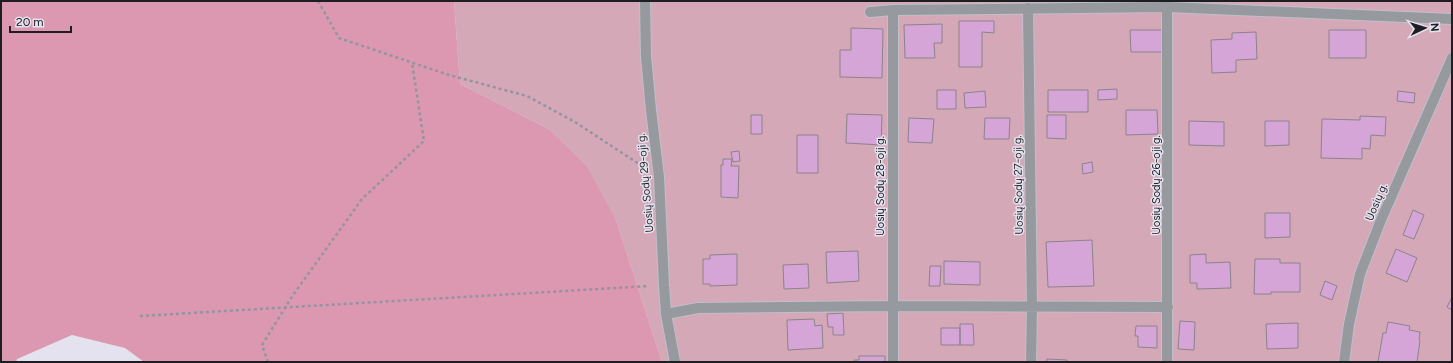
<svg xmlns="http://www.w3.org/2000/svg" width="1453" height="363" viewBox="0 0 1453 363" font-family="Figtree,sans-serif">
	<style>
		.green { fill: #d5a8b7 }
		.forest { fill: #dc98b0 }
		.building { fill: #d4a5d6; stroke: #8c838c }
		.lines { fill: none; stroke-linecap: round; stroke-linejoin: round }
		.minor-casing { stroke: #c0bfca; stroke-width: 12 }
		.path { stroke: #95949e; stroke-width: 2.5; stroke-dasharray: 3 3; stroke-linecap: butt }
		.minor { stroke: #96999e; stroke-width: 10 }
		.labels { text-anchor: middle; stroke-width: 3; stroke-linejoin: round; paint-order: stroke }
		.street-label { font-size: 11px; fill: #1e1e22; stroke: #e4e2ef }
	</style>
	<rect width="100%" height="100%" fill="#e4e2ef"/>
	<path class="green" d="M454,1h998v361h-790l-46,-142 -69,-92 -87,-44z"/>
	<path class="forest" d="M1,1h453l6,83 87,44 40,39 29,53 46,142h-518l-19,-14 -53,-13 -55,24 -1,3h-15z"/>
	<path class="building" d="M959,21h35v12l-12,-1v35h-23z
		M942,24v19h-8l1,15h-30l-1,-33z
		M851,28l32,1 -1,49 -42,-1v-27h11z
		M1130,30h34v22h-33z
		M1329,30h37v28h-37z
		M1256,32l1,27 -21,1v12l-24,1 -1,-33 21,-1v-6z
		M1117,89v10l-19,1v-10z
		M937,90h19v19h-19z
		M1048,90h40v22h-40z
		M985,91l1,16 -21,1 -1,-15z
		M1398,91l17,2 -1,10 -17,-2z
		M1126,110h31l1,24 -32,1z
		M847,114l35,1 -1,30 -35,-2z
		M751,115h11v19h-11z
		M1047,115h19v24l-19,-1z
		M1360,116l26,1 -1,19 -14,-1 -1,14 -8,-1v11l-41,-1 1,-39 38,1z
		M909,118l25,1 -2,24 -24,-1z
		M985,118h25l-1,21h-25z
		M1189,121l35,1v24l-35,-1z
		M1265,121h24v24l-24,1z
		M797,135h21v38h-21z
		M739,151l1,10 -7,1 -2,-10z
		M723,159h9l-1,7h8l-1,32 -17,-1v-32h2z
		M1092,162l1,10 -10,2 -1,-10z
		M1413,210l11,5 -10,24 -11,-4z
		M1265,213h25v24l-25,1z
		M1092,240l2,46 -46,1 -2,-45z
		M1396,249l21,9 -10,24 -21,-9z
		M858,251l1,30 -32,2 -1,-31z
		M737,254v31l-27,1v-2h-7v-25h7v-4z
		M1206,254v9l24,-1 1,26 -34,1v-6h-7v-28z
		M1255,259h25v4h20v29h-29v2h-17z
		M944,261l36,1v23l-36,-1z
		M808,264l1,24 -25,1 -1,-24z
		M930,266h11l-1,20h-11z
		M1325,281l12,5 -5,14 -12,-5z
		M1452,297v13l-5,-3z
		M843,313l1,22h-11v-8h-5l-1,-13z
		M814,319l1,7 7,-1 1,23 -35,2 -1,-30z
		M1180,321l15,1 -1,28 -16,-1z
		M1388,322l22,4 -1,4 11,2 -1,8 1,1 -3,21h-39l5,-29h3z
		M1298,323v25l-31,1 -1,-25z
		M960,324h13l1,21h-14z
		M1136,326h21v22l-19,-1v-11h-3z
		M941,328h19v17h-19z
		M859,356h26v6h-31v-2h5z
		M1047,359l20,1v2h-20z"/>
	<g class="lines">
		<g class="minor-casing">
			<path id="minor" d="M645,1l1,55 5,54 8,67 5,108 2,29 9,48
				M1167,7v355
				M1028,8l4,299 -1,55
				M893,10v352
				M870,12l23,-2 274,-3 285,12
				M666,314l32,-6 194,-2 276,1
				M1344,362l5,-38 11,-50 21,-54 71,-162"/>
		</g>
		<path class="path" d="M318,1l21,37 110,37 78,21 48,26 67,44
			M140,316l509,-30
			M268,362l-6,-17 31,-50 69,-96 62,-58 -12,-78"/>
		<use href="#minor" class="minor"/>
	</g>
	<g class="labels">
		<g class="street-label">
			<text transform="translate(645 183) rotate(-95)" y="4">Uosių Sodų 29-oji g.</text>
			<text transform="translate(1018 185) rotate(-91)" y="4">Uosių Sodų 27-oji g.</text>
			<text transform="translate(1156 185) rotate(-90)" y="4">Uosių Sodų 26-oji g.</text>
			<text transform="translate(880 186) rotate(-90)" y="4">Uosių Sodų 28-oji g.</text>
			<text transform="translate(1376 202) rotate(-67)" y="4">Uosių g.</text>
		</g>
	</g>
	<rect width="1453" height="363" fill="none" stroke="#1e1e22" stroke-width="4"/>
	<g transform="translate(1425 28) rotate(86)" stroke="#e4e2ef" stroke-width="3" paint-order="stroke">
	<path d="M0-3L7 15L0 10L-7 15Z" fill="#1e1e22"/>
	<text y="-6" font-size="11" font-weight="bold" text-anchor="middle" fill="#1e1e22">N</text>
	</g>
	<path d="M10 26v6h61v-6" fill="none" stroke="#1e1e22" stroke-width="2"/>
	<text x="16" y="26" font-size="12" fill="#1e1e22" stroke="#e4e2ef" stroke-width="3" paint-order="stroke">20 m</text>
</svg>
